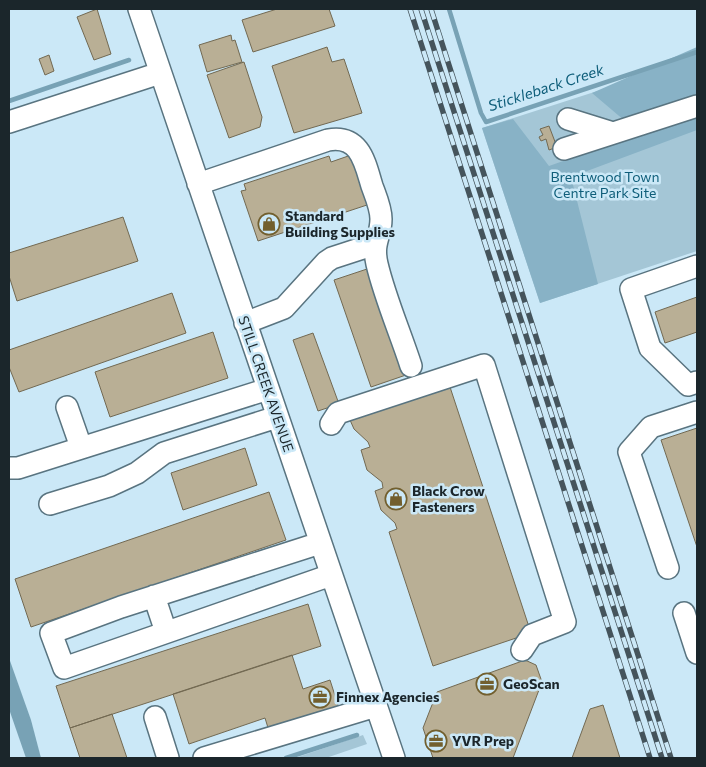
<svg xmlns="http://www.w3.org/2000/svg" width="706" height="767" viewBox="0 0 706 767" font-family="Commissioner,sans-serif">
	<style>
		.green { fill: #a4c6d6 }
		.forest { fill: #88b2c6 }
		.water { fill: #78a2b5 }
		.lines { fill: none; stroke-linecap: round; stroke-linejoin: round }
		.stream { stroke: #78a2b5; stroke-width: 4.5 }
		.building { fill: #b9af95; stroke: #726952 }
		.minor-casing { stroke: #597480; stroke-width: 24 }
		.minor { stroke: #fff; stroke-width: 21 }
		.rail-casing { stroke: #45545c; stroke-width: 5.5 }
		.rail { stroke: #cbe8f7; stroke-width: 4; stroke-dasharray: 11; stroke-linecap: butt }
		.labels { text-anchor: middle; stroke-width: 5; stroke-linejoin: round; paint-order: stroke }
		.park-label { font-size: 14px; fill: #0f5e7a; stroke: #cbe8f7 }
		.poi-label { font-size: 14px; font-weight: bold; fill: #1b262b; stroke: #cbe8f7; text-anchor: start }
		.street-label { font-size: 14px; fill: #1b262b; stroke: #cbe8f7 }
		.water-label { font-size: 15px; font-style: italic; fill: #0d5d79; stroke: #cbe8f7 }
	</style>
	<rect width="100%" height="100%" fill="#cbe8f7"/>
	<path class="green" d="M697,59v192l-157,52 -58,-175z
		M363,735l4,9 -41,14h-31z"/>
	<path class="forest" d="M697,47v50l-72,24 -33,-28z
		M697,114v16l-126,47 27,107 -58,19 -58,-175 31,-9 36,47z"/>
	<path class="water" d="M9,658l22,62 10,38h-15l-17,-49z"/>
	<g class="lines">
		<path class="stream" d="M449,9l32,104 5,9 211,-70
			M9,101l120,-41
			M286,758l71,-23"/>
	</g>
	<path class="building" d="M97,9l14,45 -17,6 -17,-43z
		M277,9h52l6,17 -82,26 -11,-32z
		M231,35l1,6 3,-1 7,22 -35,10 -8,-27z
		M327,47l5,15 12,-3 18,54 -68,20 -22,-67z
		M49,55l5,16 -9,4 -6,-16z
		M244,62l18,55 -2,10 -31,11 -22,-63z
		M549,126l8,21 -8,3 -3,-11 -5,2 -2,-4 4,-2 -3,-6z
		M354,154l16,50 -112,37 -17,-50 5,-1 -2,-6 85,-28 2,6z
		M123,217l15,44 -121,40 -8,-25v-23z
		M370,268l36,107 -35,12 -37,-107z
		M172,293l14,40 -167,59 -10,-25v-17z
		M697,297v35l-32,11 -10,-31z
		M213,332l15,46 -118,39 -15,-45z
		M313,333l26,71 -21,7 -25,-71z
		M450,387l81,246 -98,33 -44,-134 8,-3 -2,-6 -14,-13 -6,-19 8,-3 -1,-6 -15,-12 -6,-20 9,-3 -2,-5 -14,-13 -4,-9z
		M697,428v119l-36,-107z
		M245,448l12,37 -74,25 -12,-37z
		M269,492l17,48 -255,87 -16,-48z
		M308,604l13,42 -251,82 -14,-42z
		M292,655l11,34 27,-9 9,28 -70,23 -4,-13 -76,26 -16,-50z
		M525,660l11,5 6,17 -29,76h-80l-10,-30 14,-36z
		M603,705l17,53h-48l18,-49z
		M112,714l15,44h-47l-10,-30z"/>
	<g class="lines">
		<g class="minor-casing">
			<path id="minor" d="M139,9l255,749
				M568,119l45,14
				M9,122l151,-49
				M564,149l133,-43
				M198,184l130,-44c32,-6 37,23 44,46 4,11 9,22 9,33 0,18 -9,23 -4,45 8,34 23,68 34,102
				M697,266l-66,23 19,59 38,37 9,-3
				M245,323l39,-15 42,-46 6,-4 43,-14
				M67,407l14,40
				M331,424l7,-11 146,-48 81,257 -33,13 -10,15
				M9,468h9l250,-79
				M50,504l59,-18 28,-13 27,-20 113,-36
				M320,543l-199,64 -70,26 13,35 267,-93
				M668,568l-39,-116 22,-25 46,-15
				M154,596l12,36
				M684,613l13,40
				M155,717l13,41
				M204,758l172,-52"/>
		</g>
		<use href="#minor" class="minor"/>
		<g class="rail-casing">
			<path id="rail" d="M410,9l240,749
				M421,9l241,749
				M431,9l240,749"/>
		</g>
		<use href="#rail" class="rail"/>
	</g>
	<defs>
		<g id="shop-ring" transform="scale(1.125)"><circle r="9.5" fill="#cbe8f7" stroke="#725f2e" stroke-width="1.5"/><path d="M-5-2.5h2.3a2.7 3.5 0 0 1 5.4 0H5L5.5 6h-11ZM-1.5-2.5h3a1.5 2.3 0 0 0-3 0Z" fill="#725f2e"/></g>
		<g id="office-ring" transform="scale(1.125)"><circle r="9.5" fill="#cbe8f7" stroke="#725f2e" stroke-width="1.5"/><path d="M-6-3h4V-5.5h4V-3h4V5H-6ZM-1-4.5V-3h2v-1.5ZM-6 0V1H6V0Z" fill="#725f2e"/></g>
	</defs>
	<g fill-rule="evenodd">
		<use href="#shop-ring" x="269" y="224"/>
		<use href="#shop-ring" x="396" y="499"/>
		<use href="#office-ring" x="487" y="684"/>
		<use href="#office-ring" x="320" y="697"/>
		<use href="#office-ring" x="436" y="741"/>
	</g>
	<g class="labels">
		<g class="park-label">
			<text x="605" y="182">Brentwood Town<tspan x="605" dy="16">Centre Park Site</tspan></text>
		</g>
		<g class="poi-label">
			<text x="285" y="221">Standard<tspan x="285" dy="16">Building Supplies</tspan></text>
			<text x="412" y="496">Black Crow<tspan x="412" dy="16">Fasteners</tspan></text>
			<text x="503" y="689">GeoScan</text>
			<text x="336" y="702">Finnex Agencies</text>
			<text x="452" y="746">YVR Prep</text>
		</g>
		<g class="street-label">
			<text transform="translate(266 384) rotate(71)" y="5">STILL CREEK AVENUE</text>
		</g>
		<g class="water-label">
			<text transform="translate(546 88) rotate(-18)" y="5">Stickleback Creek</text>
		</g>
	</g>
	<rect width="706" height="767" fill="none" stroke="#1b262b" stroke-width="20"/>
</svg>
